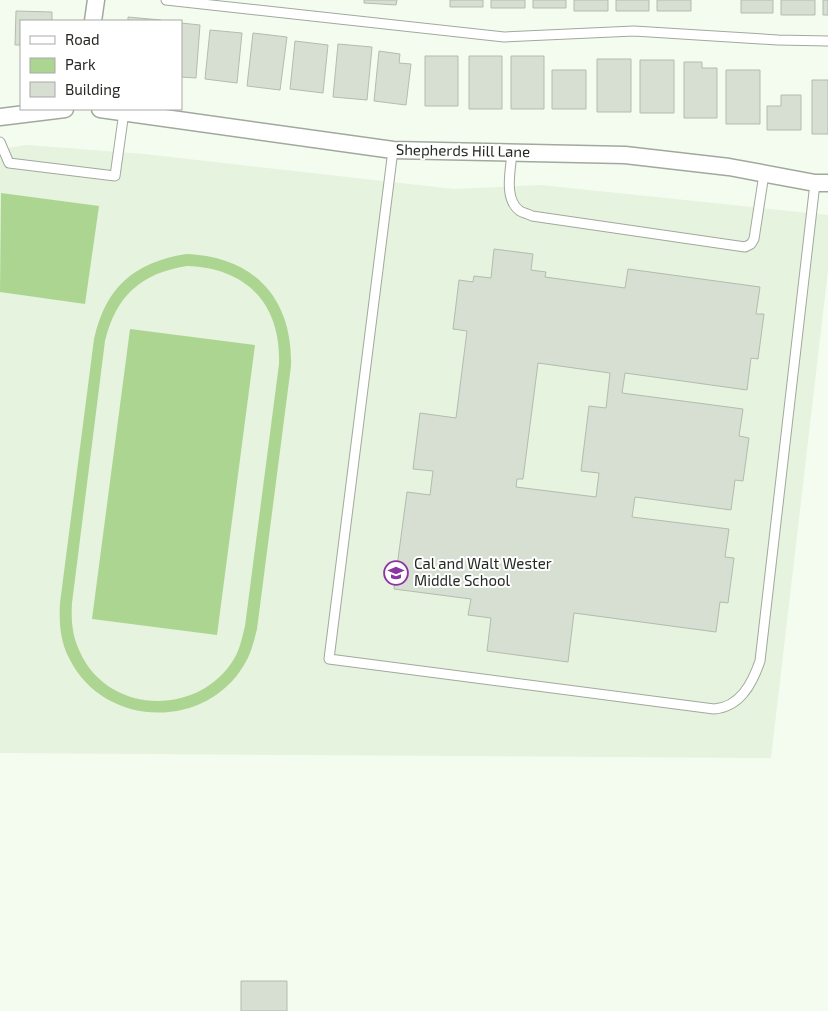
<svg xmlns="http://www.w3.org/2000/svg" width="828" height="1011" viewBox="0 0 828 1011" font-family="'Exo 2',sans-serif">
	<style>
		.built { fill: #e6f3de }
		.green { fill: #acd592; fill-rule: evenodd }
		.building { fill: #d6dfd1; stroke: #b3bcae; fill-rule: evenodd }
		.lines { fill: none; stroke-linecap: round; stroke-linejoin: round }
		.lane-casing { stroke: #a1a99c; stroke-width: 11 }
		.street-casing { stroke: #a1a99c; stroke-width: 19 }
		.lane { stroke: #fff; stroke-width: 9 }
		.street { stroke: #fff; stroke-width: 16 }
		.labels { text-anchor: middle; stroke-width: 4; stroke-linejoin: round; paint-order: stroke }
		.street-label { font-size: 15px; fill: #252923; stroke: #fff }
		.poi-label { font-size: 15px; fill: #252923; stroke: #fff; text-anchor: start }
	</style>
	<rect width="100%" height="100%" fill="#f3fcee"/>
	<path class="built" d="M27,145l117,9 310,35 86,-4 288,30v55l-57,488 -771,-5v-604z"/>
	<path class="green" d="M1,193l98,13 -14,98 -85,-12z
		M186,254c67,2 107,44 105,112l-34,263c-3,12 -6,25 -13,36 -39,66 -141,63 -175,-7 -9,-17 -10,-36 -9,-55l34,-264c12,-52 39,-76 92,-85zM187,266c60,2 94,38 92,98l-34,262c-3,12 -5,23 -11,33 -35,58 -126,56 -154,-7 -8,-16 -9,-32 -8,-49l33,-262c11,-45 36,-68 82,-75z
		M130,329l125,16 -38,290 -125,-16z"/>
	<path class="building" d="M364,0h33l-1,5 -32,-2z
		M450,0h33v7h-33z
		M491,0h34v8h-34z
		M533,0h33v8h-33z
		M574,0h34v11h-34z
		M616,0h33v11h-33z
		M657,0h34v11h-34z
		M741,0h32v13h-32z
		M781,0h34v15h-34z
		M823,0h5v15h-5z
		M16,11l36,1v9h-31v24h-6z
		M128,17l33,3v1h-33z
		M181,23l19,2 -4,53 -15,-1z
		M210,30l32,3 -5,50 -32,-4z
		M253,33l34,4 -7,53 -33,-4z
		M295,41l33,4 -5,48 -33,-4z
		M338,44l34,3 -5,53 -34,-3z
		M379,51l21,3 -1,9 12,1 -5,41 -32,-4z
		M425,56h33v50h-33z
		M469,56h33v53h-33z
		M511,56h33v53h-33z
		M597,59h34v53h-34z
		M640,60h34v53h-34z
		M684,62h18v6h15v50h-33z
		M552,70h34v39h-34z
		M726,70h34v54h-34z
		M812,80h16v54h-16z
		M781,95h20v35h-34v-24h14z
		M494,249l39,5 -2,16 15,2 -1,5 80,11 3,-19 132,18 -4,27h8l-6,45 -7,-1 -4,32 -122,-17 -3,20 121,16 -4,27 10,2 -6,43 -8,-1 -4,30 -96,-13 -3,20 97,12 -4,28 9,1 -6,45 -8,-1 -4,30 -142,-19 -6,49 -81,-11 4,-33 -23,-3 3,-16 -77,-10 13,-97 23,3 3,-24 -20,-2 7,-56 36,5 11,-87 -14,-2 6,-49 14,2 1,-6 17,2zM538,363l72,10 -4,35 -17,-2 -8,65 18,2 -3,24 -80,-10 1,-8h6z
		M241,981h46v30h-46z"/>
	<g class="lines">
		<g class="lane-casing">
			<path id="lane" d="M166,0l338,37 130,-6 144,9 50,1
				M0,142l9,21 106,13 9,-64
				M393,150l-64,509 385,50c26,-2 38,-25 46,-48l55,-478
				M512,152c-1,17 -9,47 8,59 3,2 9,3 12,5l213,31 6,-3 3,-5 10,-65"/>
		</g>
		<g class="street-casing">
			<path id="street" d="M93,21l3,-21
				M100,109l293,41 232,5 104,12 86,16h13
				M0,117l65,-8"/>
		</g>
		<use href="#lane" class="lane"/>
		<use href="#street" class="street"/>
	</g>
	<defs>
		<g id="school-ring" transform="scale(1.25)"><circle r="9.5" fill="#fff" stroke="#8b36a4" stroke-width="1.5"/><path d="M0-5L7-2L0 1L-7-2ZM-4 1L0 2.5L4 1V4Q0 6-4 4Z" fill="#8b36a4"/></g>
	</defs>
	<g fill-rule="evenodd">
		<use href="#school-ring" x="396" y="573"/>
	</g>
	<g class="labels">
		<g class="street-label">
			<text transform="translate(463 151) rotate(1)" y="5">Shepherds Hill Lane</text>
		</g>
		<g class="poi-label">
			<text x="414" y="569">Cal and Walt Wester<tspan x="414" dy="17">Middle School</tspan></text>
		</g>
	</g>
	<rect x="20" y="20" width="162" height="90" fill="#ffffff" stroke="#a8a9a7"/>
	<rect x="30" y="36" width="25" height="8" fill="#ffffff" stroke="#a8a9a7"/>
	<text x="65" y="45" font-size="15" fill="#252923">Road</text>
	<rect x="30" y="58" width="25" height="15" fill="#acd592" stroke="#a8a9a7"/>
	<text x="65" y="70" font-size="15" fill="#252923">Park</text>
	<rect x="30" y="82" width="25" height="15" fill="#d6dfd1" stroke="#a8a9a7"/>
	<text x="65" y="95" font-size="15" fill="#252923">Building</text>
</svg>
